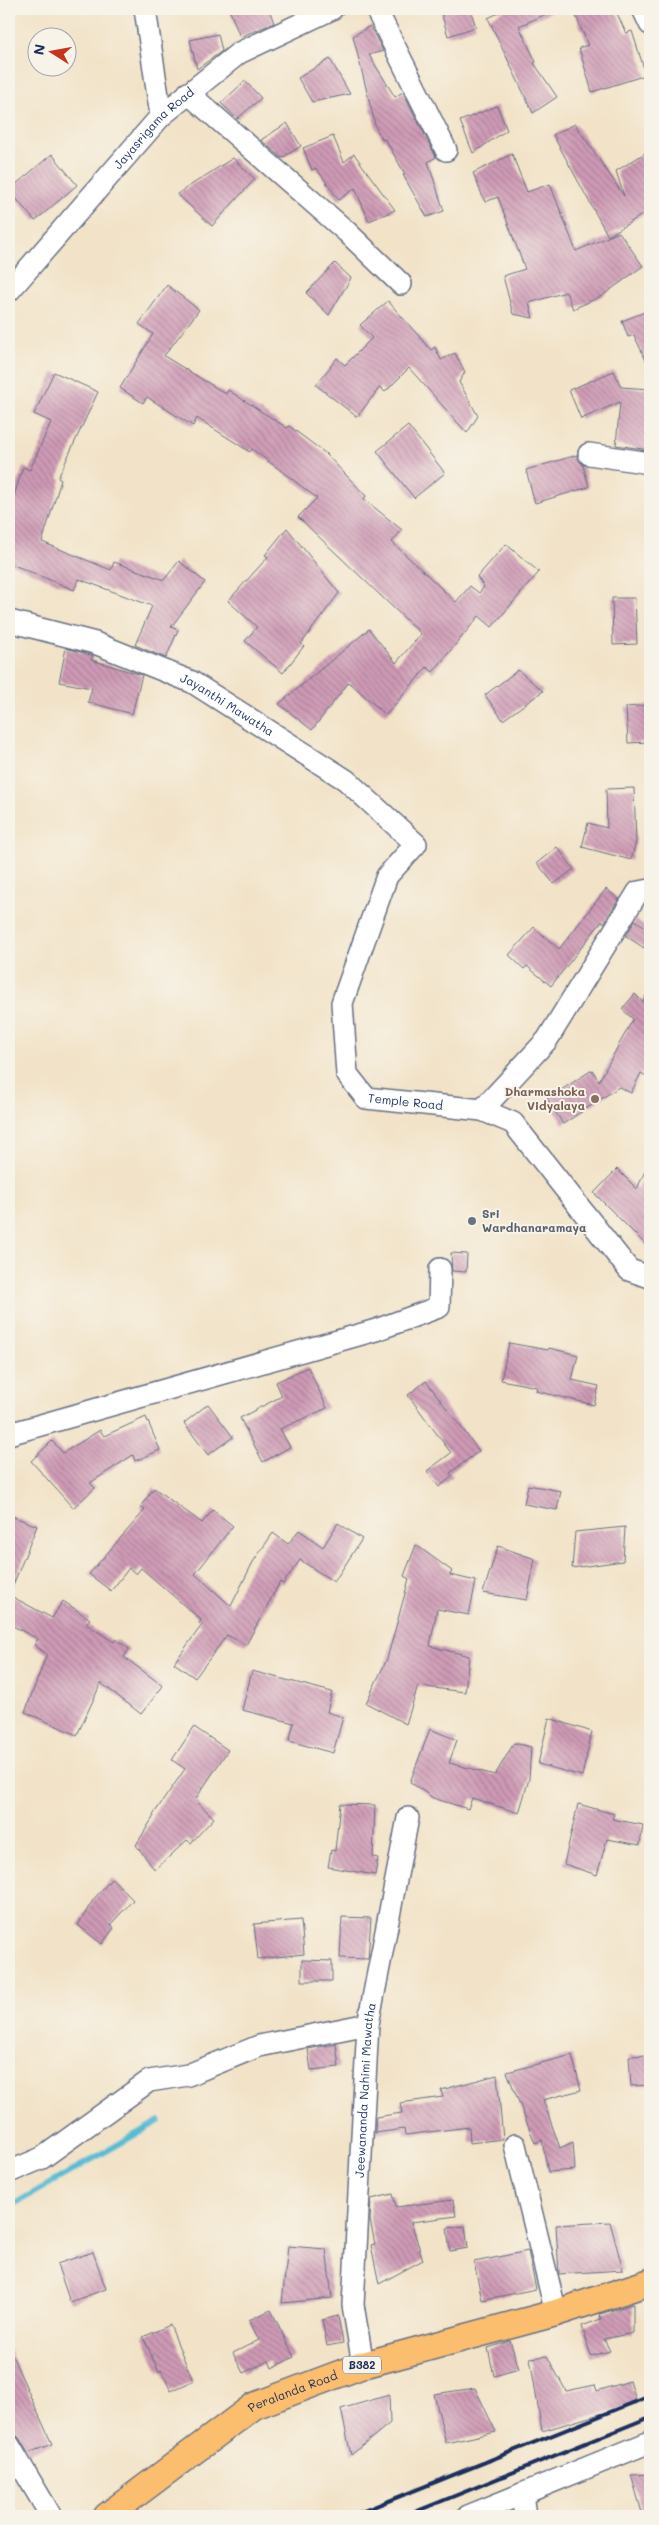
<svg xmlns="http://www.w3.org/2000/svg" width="659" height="2525" viewBox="0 0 659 2525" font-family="Mali,sans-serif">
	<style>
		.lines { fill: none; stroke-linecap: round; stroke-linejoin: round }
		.stream { stroke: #56bcd4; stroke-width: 6 }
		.building { fill: url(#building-back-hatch) }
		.minor-casing { stroke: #666e83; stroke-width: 24 }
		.major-casing { stroke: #666e83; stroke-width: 29 }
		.minor { stroke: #fff; stroke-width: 21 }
		.major { stroke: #fbbd6e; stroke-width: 26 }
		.rail { stroke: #1b2f5e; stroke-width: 4 }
		.education-dot { fill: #8d6e63; stroke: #f7f3e8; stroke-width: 2 }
		.worship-dot { fill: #6b7280; stroke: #f7f3e8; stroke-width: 2 }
		.labels { text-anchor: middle; stroke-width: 4; stroke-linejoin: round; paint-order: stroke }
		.shield { fill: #f7f3e8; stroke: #5d6a87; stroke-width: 1 }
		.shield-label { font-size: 11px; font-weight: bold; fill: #1b2f5e }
		.street-label { font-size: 12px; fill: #1b2f5e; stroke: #f7f3e8 }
		.education-label { font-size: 12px; font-weight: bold; fill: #785e54; stroke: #f7f3e8; text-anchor: end }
		.worship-label { font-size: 12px; font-weight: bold; fill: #5b616d; stroke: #f7f3e8; text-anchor: start }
	</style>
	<defs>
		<pattern id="building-back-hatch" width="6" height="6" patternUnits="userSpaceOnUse" patternTransform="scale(1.25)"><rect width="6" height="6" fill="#cf9ab5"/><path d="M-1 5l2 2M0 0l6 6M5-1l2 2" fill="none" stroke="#a77e96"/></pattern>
	</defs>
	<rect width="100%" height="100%" fill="#f7f3e8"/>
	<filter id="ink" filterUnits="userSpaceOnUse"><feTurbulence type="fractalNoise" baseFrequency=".02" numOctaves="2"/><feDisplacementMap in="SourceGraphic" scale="10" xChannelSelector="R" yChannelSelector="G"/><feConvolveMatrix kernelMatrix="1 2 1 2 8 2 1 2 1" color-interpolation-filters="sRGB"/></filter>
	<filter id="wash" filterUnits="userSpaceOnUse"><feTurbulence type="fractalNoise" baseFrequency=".0096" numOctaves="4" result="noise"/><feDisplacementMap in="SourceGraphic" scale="20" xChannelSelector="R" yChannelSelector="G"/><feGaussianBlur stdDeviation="1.12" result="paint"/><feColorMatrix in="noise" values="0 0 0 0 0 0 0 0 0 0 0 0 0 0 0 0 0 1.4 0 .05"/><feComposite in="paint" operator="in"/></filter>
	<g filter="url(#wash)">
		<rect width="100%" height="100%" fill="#f2e3c8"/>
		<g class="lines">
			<path class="stream" d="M9,2207l150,-86"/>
		</g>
		<g id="blocks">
			<path class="building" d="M229,9h40l5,14 -34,14z
				M440,9h30l6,18 -28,9z
				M507,9h51l-39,17 17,36 -2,1 23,34 -24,16 -45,-95z
				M573,9h42l11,24 6,-2 14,44 -54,17 -13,-44 9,-3z
				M370,26l13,25 -14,4 26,42 8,-5 33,65 -8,5 16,49 -17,6 -24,-42 2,-1 -20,-35 -2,1 -7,-12 -23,-92z
				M218,34l4,17 -25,18 -7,-29z
				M330,59l20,35 -38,8 -14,-24z
				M245,81l16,17 -24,21 -16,-16z
				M497,106l10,24 -34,23 -13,-32z
				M287,123l14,23 -19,12 -21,-18z
				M575,124l49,72 -8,-25 34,-21v60l-42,26 -55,-101z
				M333,136l11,26 10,-8 41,56 -26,11 -14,-33 -16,12 -23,-32 -4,2 -9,-22z
				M52,154l25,31 -42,36 -26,-31z
				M512,154l15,38 23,-8 26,67 43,-19 24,34 -41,30 -29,13 -7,-17 -37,11 4,15 -20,-4 -10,-38 22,-7 -27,-72 -13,5 -12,-29z
				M233,158l22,21 -43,47 -35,-32z
				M335,263l16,15 -22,37 -23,-22z
				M167,285l32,25 -35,46 62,38 2,-4 59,38 2,-2 36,27 41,43 -2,3 38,31 -10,12 64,60 14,-16 9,7 5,-6 -7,-10 29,-33 33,28 -47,55 -13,-11 -46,56 -6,-5 -41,48 -37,-33 -37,48 -33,-26 90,-75 27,34 25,-29 -123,-117 19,-19 -65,-49 -2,3 -53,-34 -4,8 -46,-29 -4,6 -23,-15 33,-54 -14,-10z
				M388,301l43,49 4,-3 6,13 14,-7 10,19 -6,10 19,34 -11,17 -58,-65 -24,24 -5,-5 -23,30 -41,-32 21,-27 8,7 27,-27 -12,-13z
				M650,310v59l-16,-34 -6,2 -6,-16z
				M614,371l7,16 29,2v61l-34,-5 4,-43 -39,17 -12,-29z
				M54,372l44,20 -40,86 3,2 -19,62 69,28 3,-8 50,18 15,-19 26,21 -34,45 7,3 -12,28 -31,-13 17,-39 -73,-27 -5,11 -65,-27v-51l14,-45 7,3 21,-48 -17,-8z
				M408,426l37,47 -31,25 -37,-47z
				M577,455l6,10 6,22 -54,16 -9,-33z
				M287,528l52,65 -38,51 3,2 -21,27 -38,-32 12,-14 -29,-26 40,-44 -3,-2z
				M612,598h23l2,46 -24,1z
				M66,648l25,7 2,1 -2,4 51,15 -10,39 -44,-12 4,-14 -33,-6z
				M518,670l25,21 -40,29 -18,-25z
				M650,705v37l-22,1 -2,-36z
				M634,788l2,54 -5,18 -49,-13 6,-24 19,5 -1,-39z
				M557,847l17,22 -20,15 -17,-21z
				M606,889l13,10 -15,24 -2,-2 -51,65 -24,-20 -3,3 -15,-14 25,-28 25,22z
				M635,920l15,10v7l-6,11 -18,-12z
				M650,988v90l-9,-5 -10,20 -12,-6 -56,37 -16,-25 45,-29 7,11 34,-62 -11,-10 13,-15 8,8z
				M650,1160v89l-56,-56 23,-24 20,20z
				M451,1253l16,1 -1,18 -14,-1z
				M509,1343l39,7 1,-2 29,7 -6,25 27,6 -5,19 -58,-14 1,-4 -36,-7z
				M308,1367l19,41 -47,21 10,18 -27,15 -23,-44 42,-22 -6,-14z
				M426,1381l53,70 -29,22 3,3 -14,11 -12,-16 24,-18 -43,-58z
				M208,1404l25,33 -25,18 -24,-32z
				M146,1417l14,33 -25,11 -2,-6 -43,28 5,5 -22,20 -42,-47 21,-20 11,12 37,-23 4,6z
				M528,1485l33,6 -4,19 -33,-6z
				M154,1488l48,35 11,-13 20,16 -38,48 36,32 22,-44 20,-29 15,11 11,-14 24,17 15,-24 24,16 -28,43 -34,-22 -17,24 -3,-2 -34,63 -19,-10 -32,43 -21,-15 28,-38 -3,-1 2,-4 -60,-52 -5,6 -7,-6 -18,23 -22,-17 56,-64 -5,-3z
				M9,1515l28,11 -28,69 43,23 11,-17 27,18 -4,5 28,18 2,-3 13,10 -5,8 39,29 -22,28 -40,-31 -24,52 -52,-23 22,-58 -13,-9 4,-6 -29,-15z
				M625,1527l-2,34 -51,7 3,-36z
				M416,1545l36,26 -2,4 26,6 -7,34 -32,-6 -7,37 39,10 -4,36 -47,-6 -12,38 -40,-21 21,-44 22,-80 -5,-3z
				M498,1546l37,13 -8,41 -44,-7z
				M252,1671l80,21 -5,20 16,5 -10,36 -44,-12 5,-18 -52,-13z
				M549,1718l43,14 -10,44 -44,-12z
				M194,1727l34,23 -33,50 19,18 -23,25 -4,-3 -32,30 -19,-25 18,-29 -1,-1 32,-46 -13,-9z
				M430,1729l27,11 -8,23 46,12 19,-32 17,4 -2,32 -10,34 -47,-15 -4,11 -35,-11 -23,-16z
				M340,1804l35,1 -2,52 5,1 -3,17 -47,-8 3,-17 4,1z
				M578,1804l36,10 -2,5 31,6 -3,20 -33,-6 -10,36 -33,-11z
				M112,1878l21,22 -22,24 3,4 -12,16 -24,-19 15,-25z
				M342,1917l29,1 -3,41 -28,-1z
				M301,1920l3,34 -46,5 -4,-35z
				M302,1960l30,1v20h-30z
				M336,2044l3,23 -28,3 -3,-21z
				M572,2055l9,35 -38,10 17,48 13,-6 2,28 -27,2 -6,-32 -7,3 -28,-71z
				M650,2055v30l-19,1 -2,-30z
				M497,2075l6,64 -33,4 -1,-16 -64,8 -1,-6 -29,4 1,-16 26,-4 -2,-10 43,-6 -2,-7z
				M393,2194l3,13 57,-7 3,16 -45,6 12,38 -44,24 -8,-39 4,-1 -5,-24 1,-21z
				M610,2222l13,48 -64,4 -3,-49z
				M465,2226l3,22 -18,3 -3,-23z
				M288,2246l38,3 6,49 -50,5z
				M528,2251l8,38 -54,11 -8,-38z
				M93,2252l13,37 -36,13 -13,-38z
				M633,2304v29l-29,6 6,12 -19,5 -9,-30 19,-7 -1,-5z
				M271,2310l23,47 -22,11 -3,-7 -26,12 -10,-20 26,-13 -10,-20z
				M338,2316l5,27 -16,3 -5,-26z
				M170,2325l23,56 -22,10 -10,-21 -2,2 -16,-35z
				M510,2341l9,28 -25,7 -6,-28z
				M9,2349l43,95 -24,9 -9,-15 -10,-9z
				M547,2356l19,35 29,-6 2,6 33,-10 7,22 -95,28 -12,-73z
				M475,2388l21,44 -50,11 -12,-49z
				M389,2395l1,28 -39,32 -10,-46z
				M650,2474v42h-7l-12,-41z"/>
		</g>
	</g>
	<g filter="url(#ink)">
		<use href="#blocks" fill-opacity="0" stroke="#666e83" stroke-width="1"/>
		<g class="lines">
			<g class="minor-casing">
				<g id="minor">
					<path d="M145,9l16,107"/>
					<path d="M376,9l70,141"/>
					<path d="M643,9l7,15"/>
					<path d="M188,93l159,139 54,52"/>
					<path id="s1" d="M9,291l152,-175 78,-63 93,-44"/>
					<path d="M589,454l61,9"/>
					<path id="s2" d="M9,621l86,22 97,39 154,98 70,64 -29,32 -45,127 5,71 19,24 116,12 31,13 116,147 21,7"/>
					<path d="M482,1110l65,-70 91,-148 12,-2"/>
					<path d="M9,1434l367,-104 63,-23 1,-38"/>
					<path d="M515,2145l41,168"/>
					<path d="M9,2172l33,-14 107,-77 39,-6 71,-29 109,-22"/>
					<path id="s3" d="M363,2365l-10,-60 15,-281 40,-206"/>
					<path d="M9,2445l42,71"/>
					<path d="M522,2494l3,22"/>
					<path d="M468,2516l182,-74"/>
				</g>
			</g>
			<g class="major-casing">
				<g id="major">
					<path id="s4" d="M107,2516l147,-110 109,-41 193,-52 94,-31"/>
				</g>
			</g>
			<use href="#minor" class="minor"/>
			<use href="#major" class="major"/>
			<path class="rail" d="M351,2516l299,-120
				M405,2516l245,-99"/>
		</g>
	</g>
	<circle class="education-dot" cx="595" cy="1099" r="5"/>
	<circle class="worship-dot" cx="472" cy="1221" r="5"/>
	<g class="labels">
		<rect class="shield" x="343" y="2356.5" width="38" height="17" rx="4"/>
		<g class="shield-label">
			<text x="362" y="2369">B382</text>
		</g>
		<g class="street-label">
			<text dy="4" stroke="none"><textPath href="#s1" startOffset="218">Jayasrigama Road</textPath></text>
			<text dy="4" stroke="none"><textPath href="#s2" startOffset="235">Jayanthi Mawatha</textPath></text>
			<text dy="4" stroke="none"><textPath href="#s2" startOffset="790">Temple Road</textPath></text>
			<text dy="4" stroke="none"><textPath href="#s3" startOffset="276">Jeewananda Nahimi Mawatha</textPath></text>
			<text dy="4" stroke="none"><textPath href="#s4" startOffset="225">Peralanda Road</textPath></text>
		</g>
		<g class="education-label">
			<text x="585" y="1096">Dharmashoka<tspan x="585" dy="14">Vidyalaya</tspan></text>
		</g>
		<g class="worship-label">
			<text x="482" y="1218">Sri<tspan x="482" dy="14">Wardhanaramaya</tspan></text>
		</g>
	</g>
	<rect width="659" height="2525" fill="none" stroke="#f7f3e8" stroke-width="30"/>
	<g transform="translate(52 52) rotate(281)"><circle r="24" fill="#f7f3e8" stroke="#9fa5b1"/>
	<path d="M0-4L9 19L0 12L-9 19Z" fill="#c8321e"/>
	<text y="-8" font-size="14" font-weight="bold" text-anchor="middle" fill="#1b2f5e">N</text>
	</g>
</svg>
